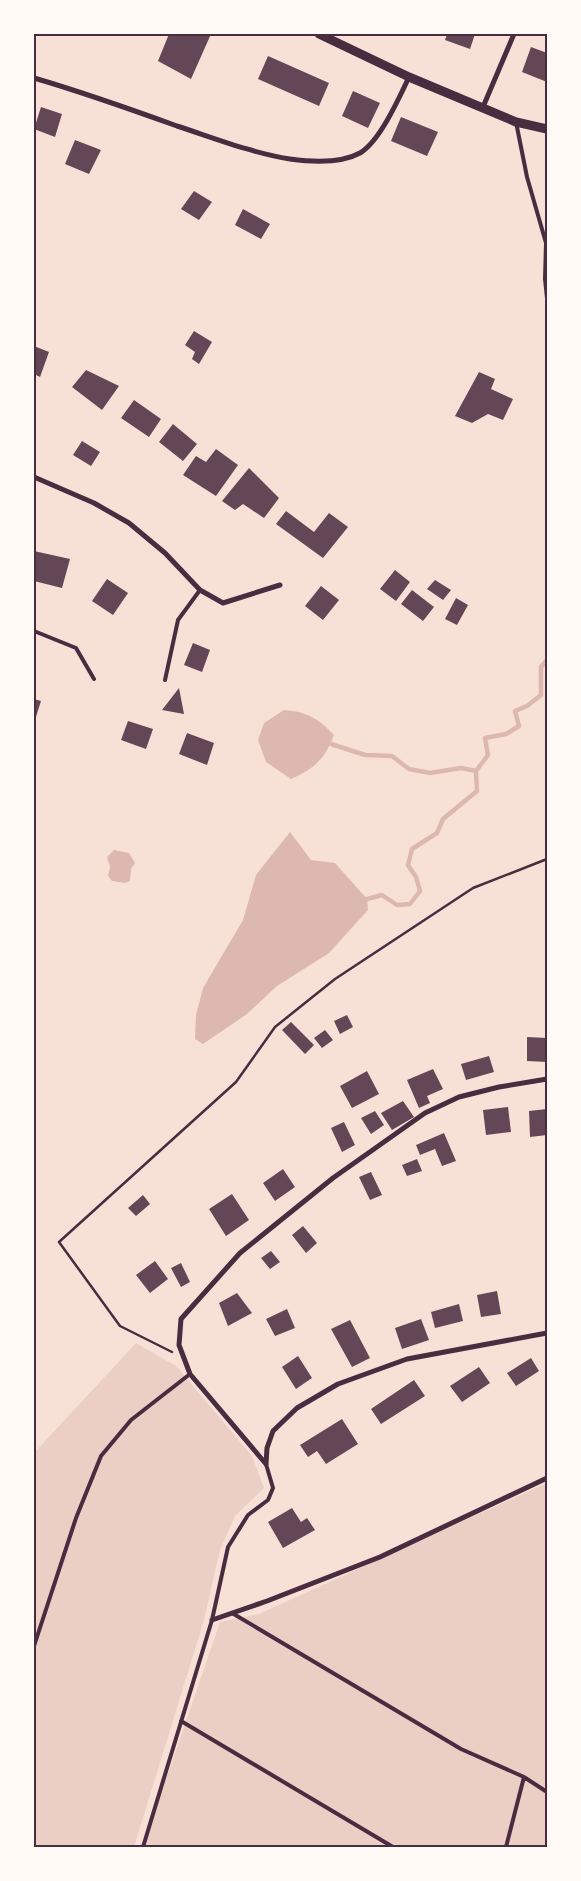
<svg xmlns="http://www.w3.org/2000/svg" width="581" height="1881" viewBox="0 0 581 1881" font-family="'DejaVu Sans',sans-serif">
	<style>
		.green { fill: #ebcfc5 }
		.water { fill: #dcb8b0 }
		.lines { fill: none; stroke-linecap: round; stroke-linejoin: round }
		.stream { stroke: #dcb8b0; stroke-width: 4.5 }
		.building { fill: #644757 }
		.path { stroke: #4a2c40; stroke-width: 2.5 }
		.service { stroke: #4a2c40; stroke-width: 4 }
		.minor { stroke: #4a2c40; stroke-width: 5 }
		.tertiary { stroke: #4a2c40; stroke-width: 9 }
		.neatline { fill: none; stroke: #4a2c40; stroke-width: 2 }
	</style>
	<rect width="100%" height="100%" fill="#f7e1d7"/>
	<path class="green" d="M136,1343l40,23 76,90 12,32 -29,28 -15,34 -16,70 -70,227h-100v-394z
		M547,1483v364h-404l77,-225 39,-8z"/>
	<path class="water" d="M284,710c23,2 34,8 50,25 -10,25 -19,33 -43,44l-25,-17 -8,-22 6,-17z
		M290,832l21,28 24,3 32,36 1,11 -39,43 -52,33 -30,28 -44,30 -8,-5 1,-24 7,-27 40,-68 13,-45z
		M114,850l15,3 6,10 -4,6 -1,12 -5,2 -13,-2 -4,-5 2,-9 -3,-10z"/>
	<g class="lines">
		<path class="stream" d="M331,744l34,11 27,1 17,13 21,4 31,-5 15,3
			M367,899l15,-4 15,10 13,-1 10,-13 -4,-14 -8,-12 4,-16 25,-16 6,-14 34,-28 -1,-20 12,-16 -3,-17 21,-4 13,-8 -4,-15 12,-5 14,-11v-28l6,-7"/>
	</g>
	<path class="building" d="M169,34h42l-20,45 -33,-18z
		M447,34h28l-5,15 -25,-9z
		M531,47l16,6v29l-25,-10z
		M268,56l61,27 -10,23 -61,-27z
		M353,91l27,12 -12,25 -26,-12z
		M41,107l21,7 -7,23 -21,-8z
		M401,117l37,15 -11,24 -36,-15z
		M75,140l26,10 -12,24 -24,-10z
		M194,191l18,11 -13,18 -18,-11z
		M243,209l27,15 -9,15 -26,-14z
		M194,331l18,11 -13,22 -7,-5 3,-7 -10,-7z
		M34,346l15,6 -9,25 -6,-3z
		M86,370l33,16 -17,24 -30,-23z
		M479,372l16,7 -4,10 22,10 -10,21 -15,-6 -16,9 -17,-7z
		M134,400l27,19 -12,18 -28,-19z
		M173,424l24,20 -14,17 -24,-19z
		M82,441l18,11 -9,14 -18,-11z
		M216,449l22,16 -22,31 -33,-21 13,-19 10,6z
		M249,468l30,30 -15,20 -21,-14 -8,6 -13,-9z
		M286,511l28,21 15,-19 19,14 -25,31 -47,-34z
		M34,551l36,8 -8,29 -28,-7z
		M395,570l15,12 -14,19 -16,-12z
		M107,579l21,14 -15,22 -21,-14z
		M435,580l16,10 -8,10 -16,-11z
		M321,586l18,14 -16,20 -18,-14z
		M412,590l22,17 -11,14 -22,-17z
		M456,598l12,7 -11,20 -12,-6z
		M193,643l17,7 -8,22 -18,-7z
		M179,688l5,26 -22,-4z
		M34,699l7,2 -7,22z
		M128,721l25,8 -7,20 -25,-9z
		M187,733l27,10 -7,22 -28,-11z
		M347,1015l6,12 -13,7 -6,-13z
		M291,1022l23,23 -9,9 -23,-24z
		M325,1030l8,10 -11,8 -8,-10z
		M527,1037l20,1v24l-20,-1z
		M489,1056l5,16 -28,8 -5,-16z
		M433,1069l10,20 -16,7 3,7 -11,5 -12,-28z
		M367,1071l12,23 -27,14 -12,-22z
		M403,1101l11,16 -22,13 -11,-17z
		M508,1107l3,25 -25,3 -3,-25z
		M547,1109v26l-17,2 -1,-26z
		M375,1111l9,14 -13,9 -10,-16z
		M344,1122l11,23 -13,7 -11,-24z
		M444,1133l12,28 -14,5 -7,-17 -15,6 -4,-10z
		M417,1159l5,12 -15,5 -5,-11z
		M283,1169l12,18 -20,14 -12,-18z
		M371,1172l11,23 -12,5 -11,-23z
		M232,1194l17,26 -23,16 -17,-27z
		M143,1195l7,9 -14,12 -8,-8z
		M303,1226l14,17 -11,10 -14,-18z
		M271,1251l9,11 -10,7 -9,-11z
		M155,1261l13,18 -18,14 -14,-18z
		M181,1263l9,19 -9,5 -10,-19z
		M497,1291l4,23 -20,3 -4,-22z
		M237,1293l15,20 -24,13 -9,-23z
		M459,1304l4,17 -28,7 -4,-16z
		M287,1309l8,19 -20,8 -9,-17z
		M421,1319l8,21 -27,9 -7,-21z
		M350,1320l20,38 -18,9 -21,-38z
		M298,1356l14,22 -16,11 -14,-22z
		M531,1358l8,13 -23,15 -9,-13z
		M479,1367l11,16 -28,19 -12,-16z
		M414,1380l11,16 -44,28 -10,-15z
		M342,1419l16,25 -32,20 -9,-13 -9,6 -8,-12z
		M292,1508l9,14 6,-4 8,12 -32,18 -15,-26z"/>
	<g class="lines">
		<path class="path" d="M172,1352l-52,-26 -61,-84 177,-160 39,-55 60,-48 138,-91 74,-29"/>
		<path class="service" d="M516,122l11,55 19,66 -1,36 2,19
			M34,631l42,17 18,31
			M165,680l13,-60 22,-30
			M232,1613l229,136 63,28 -18,70
			M34,1646l42,-128 25,-62 30,-36 59,-46
			M181,1721l212,126
			M524,1777l23,15
			M143,1847l69,-227 16,-73 20,-32 20,-15 5,-12 -7,-24"/>
		<path class="minor" d="M34,78c48,14 96,31 143,48 37,12 75,27 113,33 22,3 50,5 70,-6 20,-12 39,-55 49,-76
			M483,107l31,-73
			M34,477l60,26 35,20 36,30 35,37 23,13 57,-18
			M266,1464l-76,-90 -11,-29 2,-26 59,-66 93,-75 92,-65 34,-16 40,-10 48,-8
			M266,1464l1,-16 6,-17 24,-23 41,-24 69,-25 140,-26
			M212,1620l55,-19 113,-44 167,-79"/>
		<path class="tertiary" d="M319,34l90,43 107,45 31,7"/>
	</g>
	<rect width="581" height="1881" fill="none" stroke="#fffaf5" stroke-width="70"/>
	<rect x="35" y="35" width="511" height="1811" class="neatline"/>
</svg>
